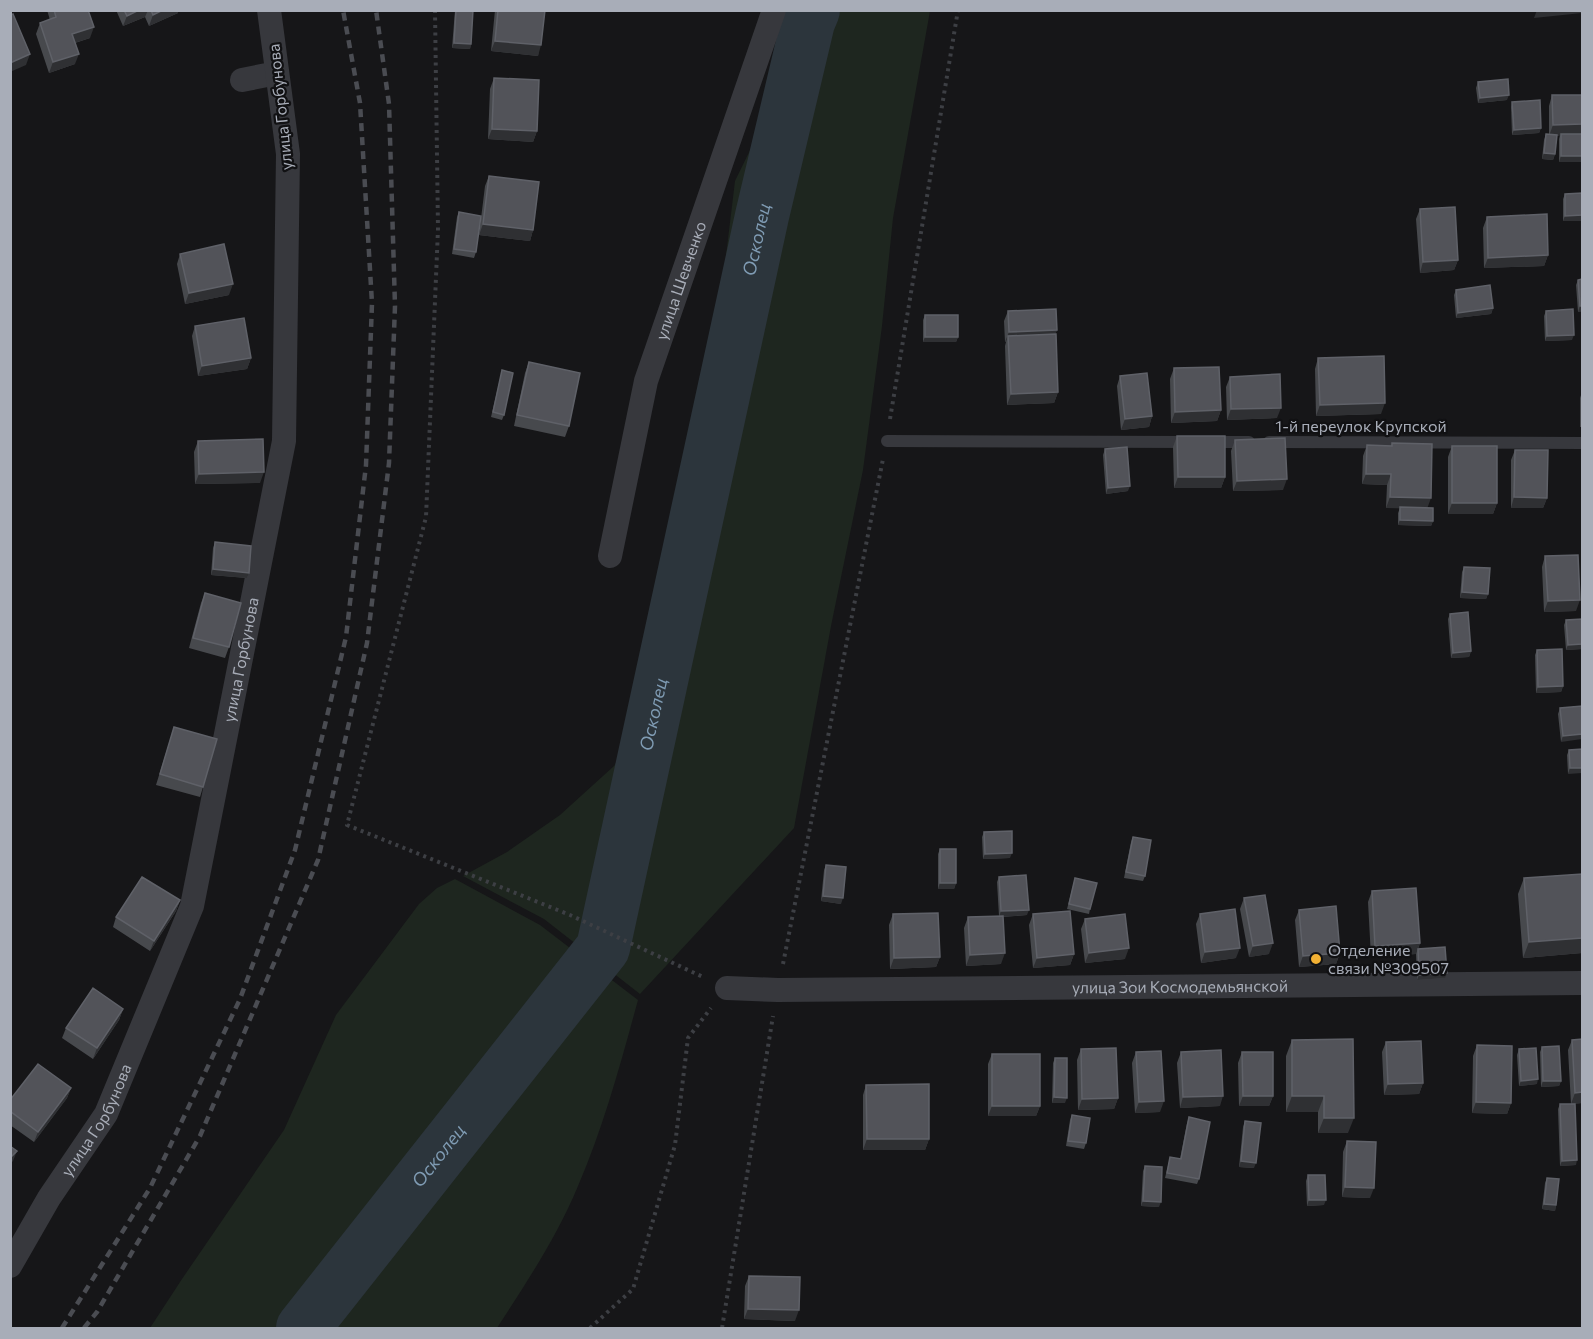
<svg xmlns="http://www.w3.org/2000/svg" width="1593" height="1339" viewBox="0 0 1593 1339" font-family="Commissioner,sans-serif">
	<style>
		.green { fill: #1e261f }
		.lines { fill: none; stroke-linecap: round; stroke-linejoin: round }
		.river { stroke: #2c353c; stroke-width: 54 }
		.path { stroke: #3d3f44; stroke-width: 4; stroke-dasharray: 3 4.5; stroke-linecap: butt }
		.service { stroke: #37383d; stroke-width: 12 }
		.minor { stroke: #37383d; stroke-width: 24 }
		.rail { stroke: #4a4c52; stroke-width: 4.5; stroke-dasharray: 8 6; stroke-linecap: butt }
		.wall { fill: #47494d }
		.shaded-wall { fill: #2f3033 }
		.building { fill: #525359; stroke: #5f6168; stroke-width: 1.5 }
		.poi-dot { fill: #f2b134; stroke: #111113; stroke-width: 2 }
		.labels { text-anchor: middle; stroke-width: 4.5; stroke-linejoin: round; paint-order: stroke }
		.street-label { font-size: 16px; fill: #a8adb8; stroke: #111113 }
		.poi-label { font-size: 16px; fill: #a8adb8; stroke: #111113; text-anchor: start }
		.water-label { font-size: 18px; font-style: italic; fill: #7f9bb3; stroke: #111113 }
	</style>
	<rect width="100%" height="100%" fill="#161618"/>
	<path class="green" d="M812,11h118l-37,207 -11,108 -19,144 -32,156 -37,202 -154,166 -96,-75 -81,-43 44,-24 53,-37 54,-49 27,-44 21,-53 20,-129 25,-127 28,-232 42,-86z
		M455,879l85,46 98,75c-17,62 -34,126 -60,186 -21,51 -52,97 -81,142h-347l32,-49 102,-149 52,-115 83,-111 18,-16z"/>
	<g class="lines">
		<path class="river" id="s1" d="M303,1328l300,-380 159,-732 46,-194 5,-12"/>
		<path class="path" d="M435,10l3,219 -12,288 -79,308 223,90 133,62
			M890,419l68,-409
			M783,964l100,-505
			M590,1328l43,-39 42,-144 13,-107 23,-30
			M722,1328l51,-312"/>
		<path class="service" d="M887,441l305,1
			M1209,442h40
			M1269,442l313,1"/>
		<g class="minor">
			<path d="M242,80l35,-7"/>
			<path id="s2" d="M610,556l36,-175 128,-371"/>
			<path id="s3" d="M727,988l51,2 804,-7"/>
			<path id="s4" d="M10,1266l39,-68 57,-84 86,-208 92,-465 4,-287 -19,-144"/>
		</g>
		<path class="rail" d="M62,1328l88,-140 90,-189 55,-149 51,-213 20,-172 6,-162 -12,-200 -17,-93
			M84,1328l13,-16 103,-176 118,-276 49,-217 22,-180 6,-157 -6,-202 -13,-94"/>
	</g>
	<path class="wall" d="M47,10h41l2,28 -15,5v21l-26,9 -13,-39 4,-11 10,-3z
		M116,10h62v3l-29,13 -4,-9 -22,9z
		M455,10h18l-2,34 -1,5 -18,-1z
		M495,10h50l-7,46 -47,-5z
		M494,78l43,53 -4,11 -45,-3 2,-50z
		M1478,82l29,18 -29,3 -2,-15z
		M1552,95h30v67h-23v-23l1,-4 -3,1 -2,18 -2,6 -11,-1 2,-19 2,-6 3,1v-29z
		M1512,102l29,26 -2,5 -27,2 -1,-28z
		M489,176l44,54 -3,11 -51,-6 6,-49z
		M1582,193v28h-19v-22l2,-5z
		M1420,209l38,51 -4,10 -34,3 -4,-54z
		M459,212l17,40 -2,6 -22,-4 5,-37z
		M1487,217l61,38 -4,11 -60,2 -1,-40z
		M180,254l49,41 -44,9 -8,-40z
		M1578,280l4,31 -4,1 -2,-27z
		M1456,290l37,18 -2,6 -35,4 -2,-23z
		M1008,311l49,19 -2,4 3,58 -4,11 -47,2 -2,-59 1,-4h-1l-1,-21z
		M1546,311l26,29 -27,1 -1,-25z
		M925,315l33,22 -2,5h-33v-22z
		M195,326l56,32 -4,11 -49,7 -6,-40z
		M1318,358l63,56 -65,2 -1,-47z
		M529,362l40,64 -4,11 -51,-11 11,-53z
		M1174,368l47,42 -4,11 -46,2 -1,-44z
		M502,370l2,45 -2,5 -11,-3z
		M1120,376l32,40 -3,11 -28,3 -4,-44z
		M1230,377l47,41 -50,2 -1,-33z
		M1582,392v35h-2v-29z
		M1177,436l48,41 -4,11h-47l-1,-41z
		M1235,440l48,50 -50,1 -2,-40z
		M198,441l62,42 -65,1 -1,-32z
		M1392,443l35,65 6,13 -2,5 -33,-1v-12l2,-5h-14l1,-23 -25,-1 1,-28 4,-11 24,1z
		M1452,446l45,57 -4,11h-45v-57z
		M1105,449l23,42 -22,3 -3,-39z
		M1515,450l32,48 -4,10h-32v-48z
		M215,542l34,31 -2,5 -36,-3 2,-27z
		M1545,556l31,55 -32,1 -2,-45z
		M1464,567l24,27 -2,5 -26,-1 2,-26z
		M205,593l24,54 -4,11 -36,-10 12,-45z
		M1450,614l21,37 -2,6 -18,1 -3,-39z
		M1582,619v30l-16,1 -2,-25 2,-5z
		M1537,650l26,36 -2,6 -25,1 -1,-38z
		M1582,706l-21,36 -3,-28 2,-6z
		M174,727l29,60 -3,10 -44,-12z
		M1582,749l-14,25 -1,-19 2,-5z
		M984,832l26,26 -27,1 -1,-22z
		M1133,837l12,39 -2,5 -19,-3 7,-36z
		M940,849l16,34 -2,6h-16v-35z
		M826,865l15,39 -20,-3 3,-31z
		M1582,874v79l-59,5 -5,-64 6,-16z
		M999,877l28,38 -24,2 -2,47 -35,2 -2,-38 4,-11 31,-1 -2,-34z
		M1075,878l15,31 -1,5 -22,-5z
		M1372,891l48,52 -2,6 27,29 -28,2 -1,-26 -45,3 -3,-55z
		M1244,898l25,56 -20,3 -9,-48z
		M180,900l-4,11 -26,40 -37,-24 3,-10z
		M1299,910l41,43 -4,11 -37,3 -4,-47z
		M893,914l47,43 -4,10 -46,2 -1,-44z
		M1033,914l41,40 -4,11 -37,3 -4,-43z
		M1200,914l36,44 -35,5 -5,-39z
		M1085,919l40,40 -40,4 -4,-34z
		M123,1009l-4,11 -26,39 -31,-21 4,-10z
		M1292,1040l56,93h-30v-21h-32v-56z
		M1572,1040l10,63 -11,1 -3,-54z
		M1386,1042l37,41 -4,11 -35,1 -2,-43z
		M1477,1045l34,58 -4,11 -35,-1 1,-57z
		M1542,1047l19,34 -2,5 -18,1 -1,-35z
		M1081,1049l37,49 -4,11 -36,1 -1,-50z
		M1519,1049l18,35 -18,2 -2,-31z
		M1136,1052l24,60 -25,1 -3,-50z
		M1181,1052l39,54 -40,2 -3,-45z
		M1242,1052l31,44 -4,10h-30l-1,-43z
		M992,1054l48,52 -4,10h-48v-52z
		M1055,1058l10,45h-13l1,-40z
		M866,1085l63,54 -4,11h-62v-55z
		M71,1088l-4,10 -33,44 -24,-17v-25z
		M1560,1104l16,61 -16,1 -2,-57z
		M1072,1115l14,28 -2,6 -18,-3 4,-26z
		M1189,1117l10,62 -2,5 -32,-6 5,-21 10,2 7,-36z
		M1245,1121l9,47 -15,-1 4,-40z
		M1347,1141l23,57 -28,-1 1,-45z
		M1145,1166l14,41 -18,-1 2,-35z
		M1308,1175l16,30 -17,1 -1,-25z
		M1547,1178l9,27 -1,6 -13,-2 3,-26z
		M749,1276l46,45 -51,-2 1,-33z"/>
	<path class="shaded-wall" d="M139,10h9l-3,7 -22,9 4,-10z
		M163,10h15v3l-29,13 4,-11z
		M1537,10h45v3l-48,5z
		M94,27l-4,11 -22,7 4,-11z
		M495,41l46,4 -3,11 -47,-5z
		M454,43l17,1 -1,5 -18,-1z
		M30,54l-4,11 -16,7v-9z
		M79,54l-4,10 -26,9 4,-11z
		M1509,95l-2,5 -29,3 2,-5z
		M1582,124v11l-33,1 4,-11z
		M1541,128l-2,5 -27,2 2,-5z
		M492,129l45,2 -4,11 -45,-3z
		M1544,153l11,1 -2,6 -11,-1z
		M1561,156h21v6h-23z
		M1582,215v6h-19l2,-5z
		M483,224l50,6 -3,11 -51,-6z
		M1548,255l-4,11 -60,2 4,-10z
		M1458,260l-4,10 -34,3 3,-11z
		M233,284l-4,11 -44,9 4,-11z
		M1580,306h2v5l-4,1z
		M1493,308l-2,6 -35,4 2,-5z
		M1057,330l-4,10 -45,-4 -2,6h-1l4,-10z
		M1574,335l-2,5 -27,1 2,-5z
		M925,337h33l-2,5h-33z
		M251,358l-4,11 -49,7 4,-10z
		M1058,392l-4,11 -47,2 4,-11z
		M1385,403l-4,11 -65,2 4,-11z
		M1281,408l-4,10 -50,2 4,-11z
		M1221,410l-4,11 -46,2 4,-11z
		M1152,416l-3,11 -28,3 4,-11z
		M264,472l-4,11 -65,1 4,-10z
		M1366,474h25l-4,11 -25,-1z
		M1178,477h47l-4,11h-47z
		M1287,479l-4,11 -50,1 4,-10z
		M1130,486l-2,5 -22,3 2,-6z
		M1390,497l41,1 -4,11 -41,-1z
		M1514,497l33,1 -4,10h-32z
		M1452,503h45l-4,11h-45z
		M1400,520l33,1 -2,5 -33,-1z
		M213,569l36,4 -2,5 -36,-3z
		M1462,592l26,2 -2,5 -26,-1z
		M1580,600l-4,11 -32,1 4,-11z
		M1582,644v5l-16,1 2,-5z
		M1471,651l-2,6 -18,1 2,-5z
		M1563,686l-2,6 -25,1 2,-6z
		M1582,734v5l-21,3 2,-6z
		M1570,768h12v5l-14,1z
		M1012,853l-2,5 -27,1 2,-5z
		M940,883h16l-2,6h-16z
		M823,896l20,2 -2,6 -20,-3z
		M180,900l-4,11 -26,40 4,-10z
		M1029,910l-2,5 -28,2 2,-6z
		M1582,938v15l-59,5 6,-16z
		M1273,943l-4,11 -20,3 4,-11z
		M1420,943l-4,11 -45,3 4,-11z
		M1129,948l-4,11 -40,4 4,-10z
		M1240,948l-4,10 -35,5 4,-11z
		M1005,953l-4,11 -35,2 4,-11z
		M1340,953l-4,11 -37,3 4,-11z
		M1074,954l-4,11 -37,3 4,-10z
		M940,957l-4,10 -46,2 4,-11z
		M1447,973l-2,5 -28,2 2,-5z
		M123,1009l-4,11 -26,39 4,-11z
		M1538,1079l-1,5 -18,2 2,-5z
		M1543,1081h18l-2,5 -18,1z
		M1423,1083l-4,11 -35,1 4,-11z
		M71,1088l-4,10 -33,44 4,-10z
		M1582,1092v11l-11,1 4,-11z
		M1223,1096l-3,10 -40,2 3,-11z
		M1243,1096h30l-4,10h-30z
		M1292,1096h32l-6,16h-32z
		M1054,1097l13,1 -2,5h-13z
		M1118,1098l-4,11 -36,1 4,-11z
		M1164,1101l-4,11 -25,1 4,-11z
		M1476,1102l35,1 -4,11 -35,-1z
		M992,1106h48l-4,10h-48z
		M1324,1118h30l-6,15h-30z
		M867,1139h62l-4,11h-62z
		M17,1151l-4,10 -3,3v-6z
		M1577,1160l-1,5 -16,1 2,-5z
		M1241,1161l15,2 -2,5 -15,-1z
		M1345,1187l29,1 -4,10 -28,-1z
		M1309,1200h17l-2,5 -17,1z
		M1143,1201l18,1 -2,5 -18,-1z
		M1544,1204l12,1 -1,6 -13,-2z
		M748,1309l51,1 -4,11 -51,-2z"/>
	<path class="building" d="M54,10h34l6,17 -22,7 7,20 -26,8 -13,-39 16,-6z
		M124,10h15l-12,6z
		M151,10h12l-10,5z
		M456,10h17l-2,34 -17,-1z
		M498,10h47l-4,35 -46,-4z
		M13,14l17,40 -20,9v-48z
		M494,78l45,2 -2,51 -45,-2z
		M1508,79l1,16 -29,3 -2,-16z
		M1552,95h30v29l-29,1z
		M1540,100l1,28 -27,2 -2,-28z
		M1546,134l11,1 -2,19 -11,-1z
		M1561,134h21v22h-21z
		M489,176l50,6 -6,48 -50,-6z
		M1582,193v22l-17,1v-22z
		M1455,207l3,53 -35,2 -3,-53z
		M459,212l22,4 -5,36 -22,-3z
		M1547,214l1,41 -60,3 -1,-41z
		M224,244l9,40 -44,9 -9,-39z
		M1582,279v27h-2l-2,-26z
		M1490,285l3,23 -35,5 -2,-23z
		M1056,309l1,21 -48,2 -1,-21z
		M1573,309l1,26 -27,1 -1,-25z
		M925,315h33v22h-33z
		M244,318l7,40 -49,8 -7,-40z
		M1056,334l2,58 -47,2 -3,-58z
		M1384,356l1,47 -65,2 -2,-47z
		M529,362l51,11 -11,53 -52,-11z
		M1219,367l2,43 -46,2 -1,-44z
		M502,370l11,3 -9,42 -11,-3z
		M1147,373l5,43 -27,3 -5,-43z
		M1280,374l1,34 -50,1 -1,-32z
		M1177,436h48v41h-47z
		M1285,438l2,41 -50,2 -2,-41z
		M263,439l1,33 -65,2 -1,-33z
		M1392,443l40,1 -1,54 -41,-1 1,-23h-25l1,-29 25,1z
		M1452,446h45v57h-45z
		M1127,447l3,39 -22,2 -3,-39z
		M1515,450h33l-1,48 -33,-1z
		M1400,507l33,1v13l-33,-1z
		M215,542l36,4 -2,27 -36,-4z
		M1578,555l2,45 -32,1 -3,-45z
		M1464,567l26,1 -2,26 -26,-2z
		M205,593l36,10 -12,44 -36,-9z
		M1468,612l3,39 -18,2 -3,-39z
		M1582,619v25l-14,1 -2,-25z
		M1562,649l1,37 -25,1 -1,-37z
		M1582,706v28l-19,2 -3,-28z
		M174,727l43,12 -14,48 -43,-13z
		M1582,749v19h-12l-1,-18z
		M1012,831v22l-27,1 -1,-22z
		M1133,837l18,3 -6,36 -19,-4z
		M940,849h16v34h-16z
		M826,865l20,2 -3,31 -20,-2z
		M1582,874v64l-53,4 -5,-64z
		M1026,875l3,35 -28,1 -2,-34z
		M142,877l38,23 -26,41 -38,-24z
		M1075,878l22,5 -7,26 -21,-5z
		M1416,888l4,55 -45,3 -3,-55z
		M1265,895l8,48 -20,3 -9,-48z
		M1336,906l4,47 -37,3 -4,-46z
		M1235,909l5,39 -35,4 -5,-38z
		M1070,911l4,43 -37,4 -4,-44z
		M938,913l2,44 -46,1 -1,-44z
		M1125,914l4,34 -40,5 -4,-34z
		M1003,916l2,37 -35,2 -2,-38z
		M1445,947l2,26 -28,2 -1,-26z
		M93,988l30,21 -26,39 -31,-20z
		M1353,1039l1,79h-30v-22h-32v-56z
		M1582,1039v53l-7,1 -3,-53z
		M1421,1041l2,42 -35,1 -2,-42z
		M1477,1045l35,1 -1,57 -35,-1z
		M1559,1046l2,35h-18l-1,-34z
		M1116,1048l2,50 -36,1 -1,-50z
		M1536,1048l2,31 -17,2 -2,-32z
		M1221,1050l2,46 -40,1 -2,-45z
		M1161,1051l3,50 -25,1 -3,-50z
		M1242,1052h31v44h-30z
		M992,1054h48v52h-48z
		M1055,1058h12v40l-13,-1z
		M38,1064l33,24 -33,44 -28,-21v-11z
		M929,1084v55h-62l-1,-54z
		M1560,1104h15l2,56 -15,1z
		M1072,1115l18,3 -4,25 -18,-2z
		M1189,1117l21,5 -11,57 -32,-6 3,-16 11,2z
		M1245,1121l16,2 -5,40 -15,-2z
		M1347,1141l29,1 -2,46 -29,-1z
		M10,1146l7,5 -7,7z
		M1145,1166l17,1 -1,35 -18,-1z
		M1308,1175h17l1,25h-17z
		M1547,1178l12,1 -3,26 -12,-1z
		M749,1276l51,1 -1,33 -51,-1z"/>
	<circle class="poi-dot" cx="1316" cy="959" r="6"/>
	<g class="labels">
		<g class="street-label">
			<text transform="translate(280 107) rotate(-96)" y="6">улица Горбунова</text>
			<text dy="6" stroke="none"><textPath href="#s2" startOffset="285">улица Шевченко</textPath></text>
			<text x="1361" y="432">1-й переулок Крупской</text>
			<text dy="6" stroke="none"><textPath href="#s4" startOffset="656">улица Горбунова</textPath></text>
			<text dy="6" stroke="none"><textPath href="#s3" startOffset="453">улица Зои Космодемьянской</textPath></text>
			<text dy="6" stroke="none"><textPath href="#s4" startOffset="170">улица Горбунова</textPath></text>
		</g>
		<g class="poi-label">
			<text x="1328" y="956">Отделение<tspan x="1328" dy="18">связи №309507</tspan></text>
		</g>
		<g class="water-label">
			<text dy="6" stroke="none"><textPath href="#s1" startOffset="1209">Осколец</textPath></text>
			<text dy="6" stroke="none"><textPath href="#s1" startOffset="723">Осколец</textPath></text>
			<text dy="6" stroke="none"><textPath href="#s1" startOffset="219">Осколец</textPath></text>
		</g>
	</g>
	<rect width="1593" height="1339" fill="none" stroke="#a8adb8" stroke-width="24"/>
</svg>
